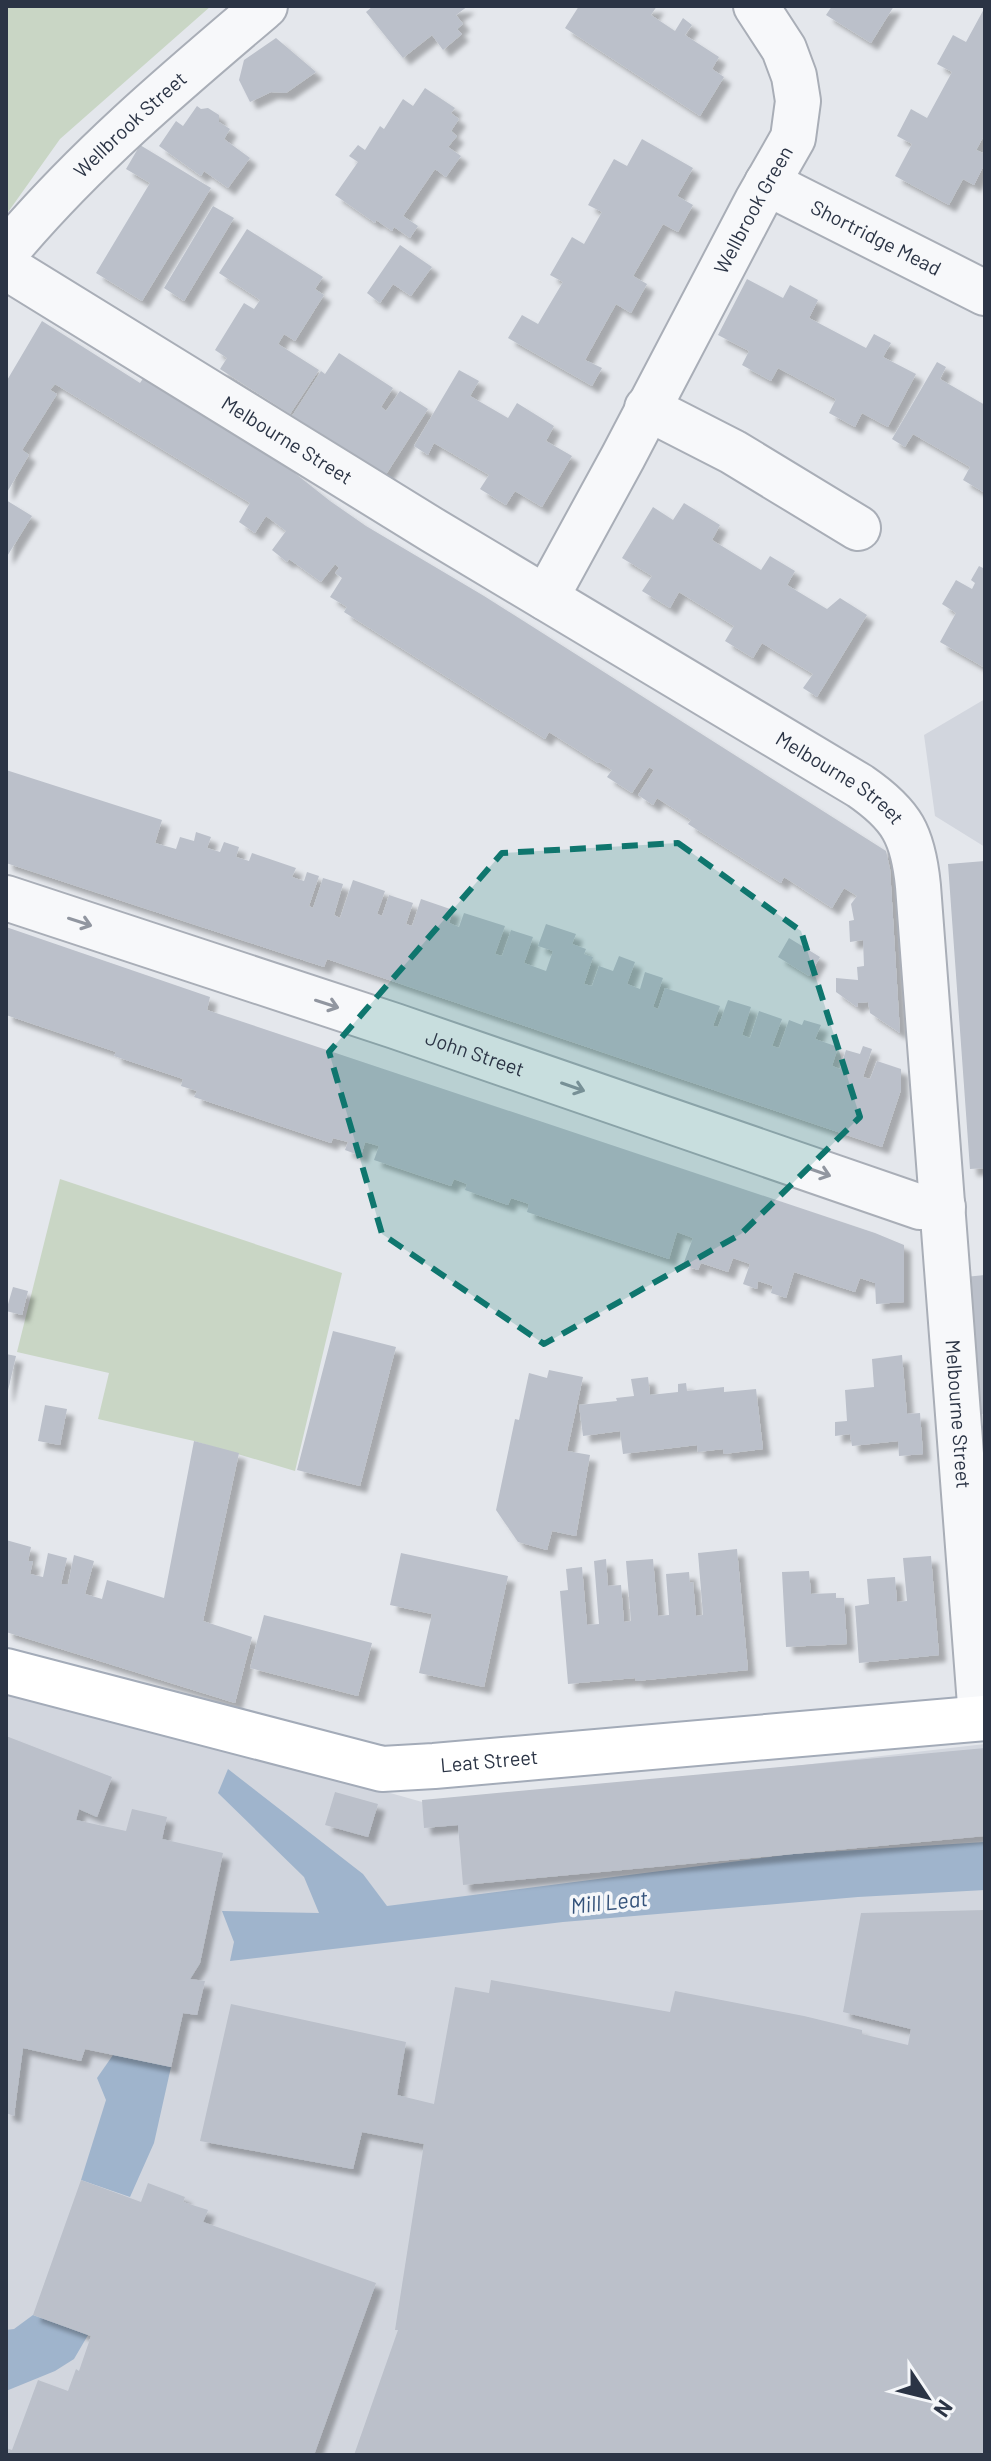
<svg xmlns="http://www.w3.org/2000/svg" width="991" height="2461" viewBox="0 0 991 2461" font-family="Barlow,sans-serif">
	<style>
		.built { fill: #d2d6de }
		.green { fill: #c9d6c5 }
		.water { fill: #9fb4cc }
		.building { fill: #bbc0ca; filter: url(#shadow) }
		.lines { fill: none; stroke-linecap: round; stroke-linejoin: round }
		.minor-casing { stroke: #a9aeb7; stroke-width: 48 }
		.primary-casing { stroke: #a3abb8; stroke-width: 48 }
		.minor { stroke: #f7f8fa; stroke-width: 44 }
		.primary { stroke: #fff; stroke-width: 44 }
		.oneway { stroke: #9196a0 }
		.marked { fill: #0f766e; fill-opacity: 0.2; stroke: #0f766e; stroke-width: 6; stroke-dasharray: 16 10; stroke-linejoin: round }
		.labels { text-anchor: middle; stroke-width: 7; stroke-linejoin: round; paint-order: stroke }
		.street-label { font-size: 20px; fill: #2b3445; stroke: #f4f6f9 }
		.water-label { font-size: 22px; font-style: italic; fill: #34527a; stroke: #f4f6f9 }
	</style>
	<defs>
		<filter id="shadow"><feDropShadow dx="7" dy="7" stdDeviation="2" flood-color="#0004"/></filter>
	</defs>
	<rect width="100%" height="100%" fill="#e4e7ec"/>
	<path class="built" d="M985,699v148l-50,-31 -11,-81z
		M6,1685l434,122 545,-63v711h-979z"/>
	<path class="green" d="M6,6h205l-151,133 -54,76z
		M60,1179l282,94 -47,198 -101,-30 -96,-22 11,-46 -92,-21z"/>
	<path class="water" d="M228,1769l135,105 24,32 406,-52 192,-12v48l-127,7 -295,25 -333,39 4,-19 -12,-31 97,2 -15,-36 -86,-84z
		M113,2055l58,12 -17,76 -24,54 -49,-17 25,-80 -9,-22z
		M33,2315l55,20 -14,24 -19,12 -49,20v-61l8,-1z"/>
	<path class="building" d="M373,6h95l-12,9 7,9 -6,5 5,5 -19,16 -11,-15 -29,23 -37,-46z
		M579,6h78l-6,9 24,16 8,-13 9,7 -7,10 34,22 -7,12 12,8 -24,39 -135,-88z
		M832,6h62l-23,37 -45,-28z
		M985,7v127l-9,16 9,4v9l-11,22 -11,-6 -14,26 -54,-29 17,-32 -15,-8 14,-27 16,9 25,-46 -15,-8 16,-29 13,7z
		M276,38l40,34 -30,21 -15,-1 -21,10 -11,-22 5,-20z
		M425,88l30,20 -4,5 8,6 -8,12 6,5 -9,11 13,9 -15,21 -11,-8 -32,47 15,10 -8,12 -16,-11 -2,4 -16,-11 -1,3 -40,-28 23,-33 -9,-6 9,-11 7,5 15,-24 4,3 19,-30 10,7z
		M197,106l4,3 7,-1 11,7v7l11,7 -6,10 26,19 -22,30 -24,-17 -3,5 -42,-30 17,-25 7,5z
		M642,139l51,29 -16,28 16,9 -15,27 -15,-8 -30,52 14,8 -16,29 -15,-9 -31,56 17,8 -10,18 -84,-48 14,-23 16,9 25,-42 -13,-7 22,-38 12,7 18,-32 -14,-7 26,-46 13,7z
		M140,145l71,43 -69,113 -46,-28 54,-90 -24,-14z
		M213,206l21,12 -50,83 -20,-13z
		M247,229l76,48 -8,12 9,6 -29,46 -11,-7 -6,10 41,26 -29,44 -70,-45 7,-11 -12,-8 29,-47 10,6 6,-9 -41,-27z
		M400,245l32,22 -21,29 -18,-12 -13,19 -13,-10z
		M747,279l36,19 7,-13 28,15 -9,18 57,30 8,-14 17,9 -8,14 33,17 -28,53 -26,-14 -7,14 -26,-14 7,-14 -58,-31 -7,13 -29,-16 7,-14 -31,-16z
		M42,321l98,62 4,-6 133,82 53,42 36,25 118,70 402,255 4,18 10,164 -30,-20 -2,-11 -10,1 -1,4 -21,-15v-14l22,2 -1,-13 7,-1 -1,-26 -13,2 -1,-21 5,-1 -3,-16 6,-8 -13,-8 -12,20 -48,-31 -3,6 -93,-59 3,-4 -34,-22 -4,7 -15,-10 16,-25 -5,-3 -17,26 -25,-16 5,-7 -13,-8 -1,1 -49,-31 -4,7 -201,-127 3,-5 -17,-10 12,-19 -7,-5 4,-5 -4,-4 -14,18 -32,-23 -2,3 -15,-12 14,-19 -20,-15 -11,17 -16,-11 11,-19 -195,-119 -5,6 7,4 -35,56 7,5 -23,39v-112z
		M339,353l54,35 -12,19 5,4 14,-20 28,18 -43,67 -93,-60 29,-45 4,3z
		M937,362l9,5 -6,12 45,26v88l-22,-13 7,-13 -57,-33 -8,13 -13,-8z
		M459,370l20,11 -9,15 38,22 9,-15 37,23 -8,15 26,15 -30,51 -27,-16 -9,14 -26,-16 9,-14 -55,-32 -6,12 -14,-9z
		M6,500l26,16 -26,42z
		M684,503l36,22 -8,15 49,30 9,-14 25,15 -8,14 40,24 13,-11 27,17 -50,82 -14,-9 10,-14 -51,-31 -9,15 -28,-17 9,-15 -55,-34 -9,16 -28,-17 10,-15 -30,-18 31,-51 20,13z
		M979,566l6,3v99l-45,-26 16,-29 -14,-9 14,-24 16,9 3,-6 -4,-3z
		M6,770l156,50 -7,23 21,6 4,-12 14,4 2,-9 15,5 -4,11 13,4 4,-10 15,5 -3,10 13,4 3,-8 44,15 -4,9 12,4 3,-9 12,4 -10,30 4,2 10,-30 20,6 -9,31 6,3 13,-38 32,11 -8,23 5,2 7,-21 24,8 -7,21 6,2 9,-27 32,11 -4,13 10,4 5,-14 41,13 -10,28 7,2 9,-26 22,7 -9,26 22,8 7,-20 -15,-5 8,-22 30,10 -4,10 14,5 -2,5 9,3 -9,27 8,2 7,-20 14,5 6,-15 16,6 -8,22 13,5 5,-17 18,6 -10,29 5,2 7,-21 55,18 -7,20 5,1 10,-27 23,7 -9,28 8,3 9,-27 23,8 -10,27 7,2 10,-28 13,5 2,-5 17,5 -6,14 23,8 -6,19 8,3 6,-19 14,4 3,-8 9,3 -9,28 7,2 7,-18 24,8v21l-19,57 -555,-188 -3,8 -318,-104z
		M985,861v307l-15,1 -22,-305z
		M6,927l204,70 -3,13 668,223 29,12v57l-28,2 -1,-21 -15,-5 -5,14 -61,-20 -8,26 -15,-5 2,-7 -15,-5 -1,8 -14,-5 7,-20 -17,-6 -5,14 -27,-9 -3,7 -15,-5 10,-27 -16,-6 -8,27 -142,-47 2,-8 -18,-6 -3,7 -43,-15 2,-6 -13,-5 -3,7 -77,-26 5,-14 -14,-4 -4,14 -16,-6 3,-8 -15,-4 -2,5 -137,-46 3,-6 -16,-5 2,-7 -69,-23 2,-4 -110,-37z
		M789,938l31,19 -11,19 -31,-19z
		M985,1275v139l-8,1 -12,-138z
		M13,1287l15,4 -6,24 -16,-4z
		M333,1331l63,16 -36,139 -63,-16z
		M6,1354l10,2 -9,39h-1z
		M902,1355l5,59 13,-1 3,41 -24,2 -1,-15 -46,5 -2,-12 -15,2v-14l12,-1 -2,-31 29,-3 -2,-28z
		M549,1370l34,7 -16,74 23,4 -14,81 -24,-5 -5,19 -29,-8 -22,-32 19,-91 4,1 10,-47 18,5z
		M648,1377l2,18 28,-3v-8l8,-1 1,8 37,-4v5l32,-3 7,60 -39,5 -1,-5 -25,3 -1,-7 -74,9 -3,-23 -37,5 -4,-31 38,-4 -1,-3 18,-2 -3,-17z
		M45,1405l22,4 -7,36 -22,-4z
		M194,1441l45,12 -36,168 49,16 -17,66 -229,-71v-92l25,7 -3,14h5l-3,13 13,3 5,-24 19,5 -6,26h7l6,-29 20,6 -9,33 17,5 5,-19 57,18z
		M737,1549l11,121 -112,11 -1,-3 -67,6 -8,-93 8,-1 -2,-21 16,-2 5,58 12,-1 -5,-63 12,-2 2,27 13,-1 3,37 7,-1 -5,-60 27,-2 5,57 11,-1 -3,-41 23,-2 1,11 3,-1 3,34 7,-1 -5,-62z
		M401,1553l107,23 -24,111 -65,-14 13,-59 -42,-9z
		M931,1556l8,99 -80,8 -4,-57 14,-2 -2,-25 28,-2 2,25 10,-1 -4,-43z
		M809,1571l2,23 25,-1v5h8l3,46 -61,3 -4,-75z
		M264,1615l108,28 -14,53 -108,-28z
		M6,1736l106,41 -15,40 -18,-8 -3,11 50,11 6,-22 35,8 -5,22 61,14 -23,110 -10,16 15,2 -8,34 -14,-2 -12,54 -86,-18 -4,12 -58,-13 -9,68 -8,-3z
		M985,1748v88l-522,49 -5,-60 -34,3 -2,-28z
		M335,1792l43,12 -10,33 -43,-12z
		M985,1910v545h-631l44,-125h-3l29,-186 -62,-12 -9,37 -153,-28 31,-137 175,38 -9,53 37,9 21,-117 34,6 2,-13 179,32 5,-21 129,25 58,14v4l46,11 3,-16 -68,-17 18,-99z
		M81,2180l60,22 7,-19 37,14 -2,5 25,8 -5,12 173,61 -62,172h-308v-7l6,2 26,-70 30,11 8,-22 3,2 12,-35 -58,-21z"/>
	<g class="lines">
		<g class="minor-casing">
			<g id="minor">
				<path id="s1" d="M767,183l218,110"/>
				<path id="s2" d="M6,252c77,-92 167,-168 259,-246"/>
				<path id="s3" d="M6,267l428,264 426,255c42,29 53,49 58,100l63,832"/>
				<path d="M647,408l86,44 125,76"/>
				<path id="s4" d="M546,598l77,-141 134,-256 36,-63 5,-37 -4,-25 -10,-27 -28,-43"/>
				<path id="s5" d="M6,898l389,128 525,181h23"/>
			</g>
		</g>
		<g class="primary-casing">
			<g id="primary">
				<path id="s6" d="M6,1671l376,98 52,-3 551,-48"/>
			</g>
		</g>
		<use href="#minor" class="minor"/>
		<use href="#primary" class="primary"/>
	</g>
	<defs><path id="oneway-shaft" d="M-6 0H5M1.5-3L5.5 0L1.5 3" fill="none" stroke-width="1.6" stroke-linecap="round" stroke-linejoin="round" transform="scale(2)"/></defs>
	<g class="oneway">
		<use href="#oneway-shaft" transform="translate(80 922) rotate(18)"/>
		<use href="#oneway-shaft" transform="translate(327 1004) rotate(18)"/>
		<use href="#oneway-shaft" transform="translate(573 1087) rotate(19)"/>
		<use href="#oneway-shaft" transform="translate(819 1172) rotate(19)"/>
	</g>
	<path class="marked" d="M678,843l123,88 59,186 -119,117 -197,110 -162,-110 -53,-182 173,-199z"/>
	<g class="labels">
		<g class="street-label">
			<text dy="7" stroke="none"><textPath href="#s2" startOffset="178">Wellbrook Street</textPath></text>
			<text dy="7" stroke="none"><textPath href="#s4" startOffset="440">Wellbrook Green</textPath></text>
			<text dy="7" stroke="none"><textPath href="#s1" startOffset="122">Shortridge Mead</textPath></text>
			<text dy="7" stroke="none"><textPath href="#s3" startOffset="330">Melbourne Street</textPath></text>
			<text dy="7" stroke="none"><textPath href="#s3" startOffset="978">Melbourne Street</textPath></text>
			<text dy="7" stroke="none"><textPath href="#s5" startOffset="494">John Street</textPath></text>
			<text dy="7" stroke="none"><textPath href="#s3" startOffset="1650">Melbourne Street</textPath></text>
			<text dy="7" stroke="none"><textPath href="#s6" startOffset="496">Leat Street</textPath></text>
		</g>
		<g class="water-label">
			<text transform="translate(609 1902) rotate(-6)" y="8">Mill Leat</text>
		</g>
	</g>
	<rect width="991" height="2461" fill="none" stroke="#2b3445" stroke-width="16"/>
	<g transform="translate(927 2397) rotate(125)" stroke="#f4f6f9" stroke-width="6" paint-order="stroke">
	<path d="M0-6L14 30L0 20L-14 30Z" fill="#2b3445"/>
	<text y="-12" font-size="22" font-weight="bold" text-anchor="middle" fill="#2b3445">N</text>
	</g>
</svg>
